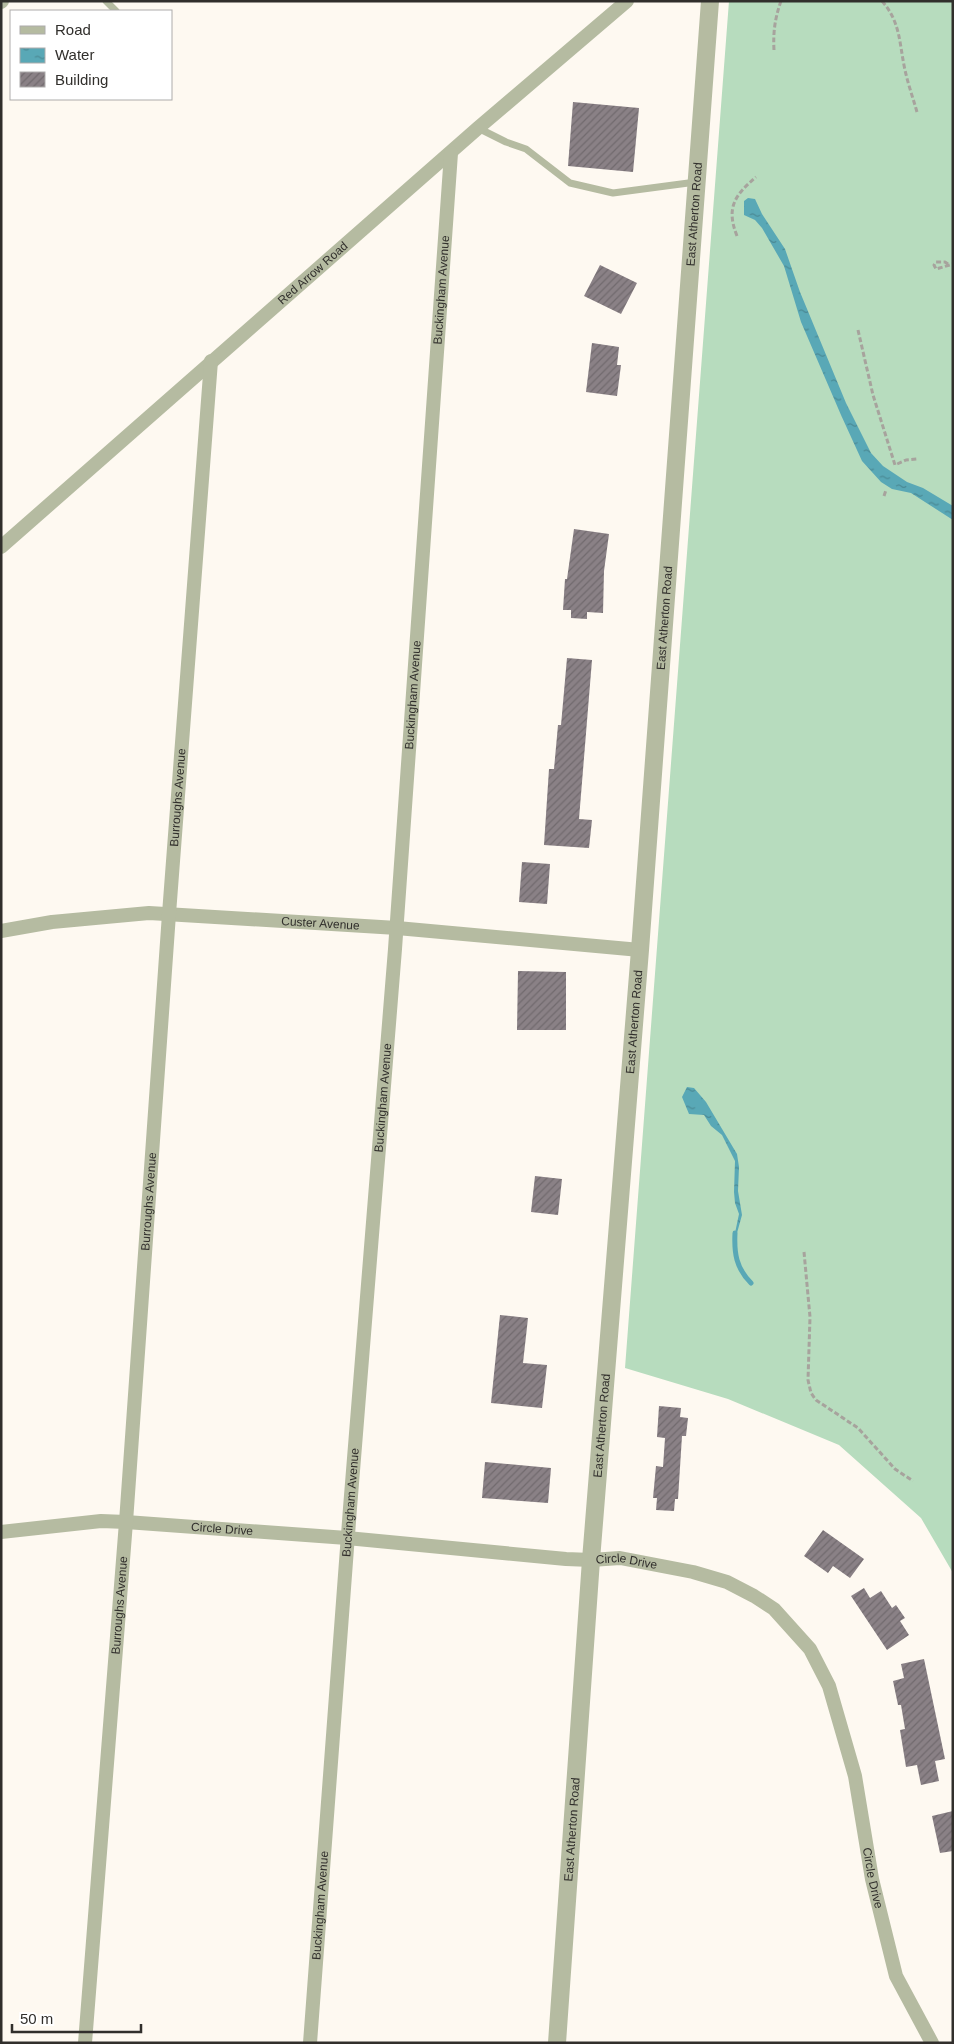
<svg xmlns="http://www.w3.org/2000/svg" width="954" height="2044" viewBox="0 0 954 2044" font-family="Arial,sans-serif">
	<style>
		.grass { fill: #b7dcbe }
		.water { fill: url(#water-ripples) }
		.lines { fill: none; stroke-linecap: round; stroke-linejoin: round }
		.stream { stroke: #59a8b6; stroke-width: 5 }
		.building { fill: url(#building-hatch) }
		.path { stroke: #a7a39d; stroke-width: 3; stroke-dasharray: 5 2.5; stroke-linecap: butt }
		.service { stroke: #b5bba1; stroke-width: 7 }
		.minor { stroke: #b5bba1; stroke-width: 14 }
		.tertiary { stroke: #b5bba1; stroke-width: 18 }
		.labels { text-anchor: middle; stroke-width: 4; stroke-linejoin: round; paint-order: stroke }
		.street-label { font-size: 12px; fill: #312f2c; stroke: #fff }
	</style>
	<defs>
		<pattern id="water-ripples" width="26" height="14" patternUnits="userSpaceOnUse" patternTransform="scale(1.25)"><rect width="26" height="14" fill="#59a8b6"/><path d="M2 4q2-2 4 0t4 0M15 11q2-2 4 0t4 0" fill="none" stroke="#4a8994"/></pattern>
		<pattern id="building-hatch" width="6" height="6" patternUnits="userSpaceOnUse" patternTransform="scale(1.25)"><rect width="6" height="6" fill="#8a8186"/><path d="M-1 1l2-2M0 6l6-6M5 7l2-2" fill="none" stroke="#716a6e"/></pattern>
	</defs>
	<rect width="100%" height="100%" fill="#fef9f1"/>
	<path class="grass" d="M729,1h224v1572l-32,-55 -82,-73 -111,-46 -103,-31z"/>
	<path class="water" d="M748,198l7,1 7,15 23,35 15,43 46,111 25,50 12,13 24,16 16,6 30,18v14l-42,-27 -19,-4 -11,-7 -19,-21 -21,-46 -40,-93 -17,-56 -22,-38 -7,-8 -11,-5v-14z
		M687,1087l7,1 12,14 31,52 2,13 -1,24 4,24 -5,18h-2l4,-19 -4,-11 -1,-11 1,-31 -13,-26 -11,-9 -7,-11 -15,-1 -7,-17z"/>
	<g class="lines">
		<path class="stream" d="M735,1233c-1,20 1,35 16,50"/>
	</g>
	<path class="building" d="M573,102l66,6 -6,64 -65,-6z
		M600,265l37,18 -16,31 -37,-18z
		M592,343l27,4 -2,18h4l-4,31 -31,-4z
		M574,529l35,5 -5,37 -1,42 -16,-1v7l-16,-1v-8h-8l2,-31h2z
		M567,658l25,2 -13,159 13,1 -3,28 -45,-3 5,-76h5l4,-44h3z
		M522,862l28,2 -3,40 -28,-2z
		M518,971l48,1v58h-49z
		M535,1176l27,3 -4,36 -27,-3z
		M500,1315l28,3 -5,45 24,2 -5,43 -51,-5z
		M659,1406l22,2 -1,9 8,1 -2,18h-4l-4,63h-3l-1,12 -18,-1 1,-12h-4l3,-32 7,1 2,-29 -8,-1z
		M485,1462l66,6 -3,35 -66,-5z
		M823,1530l41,29 -14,19 -17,-12 -5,7 -24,-17z
		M864,1588l6,10 11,-7 11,17 4,-3 9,13 -5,3 9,14 -22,15 -36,-54z
		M924,1659l21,100 -10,2 4,20 -18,4 -4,-20 -11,2 -6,-37 5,-1 -4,-24h-3l-5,-24 11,-3 -3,-14z
		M953,1811v40l-13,2 -8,-37z"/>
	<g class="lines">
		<path class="path" d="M882,1c19,22 17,42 23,69 3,14 8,28 12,42
			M774,50c-1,-18 1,-32 7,-49
			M737,236c-11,-28 -3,-40 19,-59
			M948,264l-3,-2h-9l-2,3 2,4 17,-5
			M858,330l15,65 22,70 11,-5 11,-1
			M884,496l2,-6
			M804,1252l6,65 -2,63 3,13 5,7 42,28 37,41 18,12"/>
		<path class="service" d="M106,1l10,10
			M478,128l28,14 20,7 44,34 43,10 83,-11"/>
		<g class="minor">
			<path d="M1,2l1,-1"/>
			<path id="s1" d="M1,547l477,-419 149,-127"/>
			<path id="s2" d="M1,931l51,-9 97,-9 248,15 243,22"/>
			<path id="s3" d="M1,1532l100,-11 25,1 221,16 219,21 25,1 29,-2 73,14 34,10 27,14 20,13 36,40 19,37 26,90 17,103 24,97 36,67"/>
			<path id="s4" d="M85,2043l41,-521 43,-608 42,-553"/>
			<path id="s5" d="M310,2043l40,-535 45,-559 56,-796"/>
		</g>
		<path class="tertiary" id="s6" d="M557,2043l34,-483 49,-610 70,-949"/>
	</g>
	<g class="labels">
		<g class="street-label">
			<text dy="4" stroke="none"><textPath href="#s6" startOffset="1834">East Atherton Road</textPath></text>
			<text dy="4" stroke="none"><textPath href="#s1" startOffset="415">Red Arrow Road</textPath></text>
			<text dy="4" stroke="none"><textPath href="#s5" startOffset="1758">Buckingham Avenue</textPath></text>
			<text dy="4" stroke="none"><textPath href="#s6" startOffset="1429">East Atherton Road</textPath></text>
			<text dy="4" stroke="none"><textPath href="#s5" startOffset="1352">Buckingham Avenue</textPath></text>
			<text dy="4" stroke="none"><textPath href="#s4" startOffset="1249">Burroughs Avenue</textPath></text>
			<text dy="4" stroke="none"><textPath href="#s2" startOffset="321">Custer Avenue</textPath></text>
			<text dy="4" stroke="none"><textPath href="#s6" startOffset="1024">East Atherton Road</textPath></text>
			<text dy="4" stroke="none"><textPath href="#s5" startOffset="948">Buckingham Avenue</textPath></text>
			<text dy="4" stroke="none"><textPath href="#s4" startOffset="844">Burroughs Avenue</textPath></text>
			<text dy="4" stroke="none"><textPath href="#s6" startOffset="619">East Atherton Road</textPath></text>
			<text dy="4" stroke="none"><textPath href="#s5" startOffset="542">Buckingham Avenue</textPath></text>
			<text dy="4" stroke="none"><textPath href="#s3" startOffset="222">Circle Drive</textPath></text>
			<text dy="4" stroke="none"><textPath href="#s3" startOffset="628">Circle Drive</textPath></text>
			<text dy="4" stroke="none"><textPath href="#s4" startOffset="439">Burroughs Avenue</textPath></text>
			<text dy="4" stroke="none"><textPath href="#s6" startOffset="214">East Atherton Road</textPath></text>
			<text dy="4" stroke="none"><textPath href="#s3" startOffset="1078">Circle Drive</textPath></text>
			<text dy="4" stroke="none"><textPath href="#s5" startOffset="138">Buckingham Avenue</textPath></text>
		</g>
	</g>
	<rect width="954" height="2044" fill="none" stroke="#312f2c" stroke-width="5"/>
	<rect x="10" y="10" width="162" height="90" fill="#ffffff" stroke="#adacab"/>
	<rect x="20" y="26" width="25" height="8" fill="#b5bba1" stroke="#adacab"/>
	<text x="55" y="35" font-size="15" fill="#312f2c">Road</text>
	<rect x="20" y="48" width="25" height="15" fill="url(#water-ripples)" stroke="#adacab"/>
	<text x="55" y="60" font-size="15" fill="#312f2c">Water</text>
	<rect x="20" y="72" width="25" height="15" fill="url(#building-hatch)" stroke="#adacab"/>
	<text x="55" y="85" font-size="15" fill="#312f2c">Building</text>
	<path d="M12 2024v8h129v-8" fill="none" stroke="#312f2c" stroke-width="2.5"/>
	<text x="20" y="2024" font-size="15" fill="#312f2c" stroke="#ffffff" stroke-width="4" paint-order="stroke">50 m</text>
</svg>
